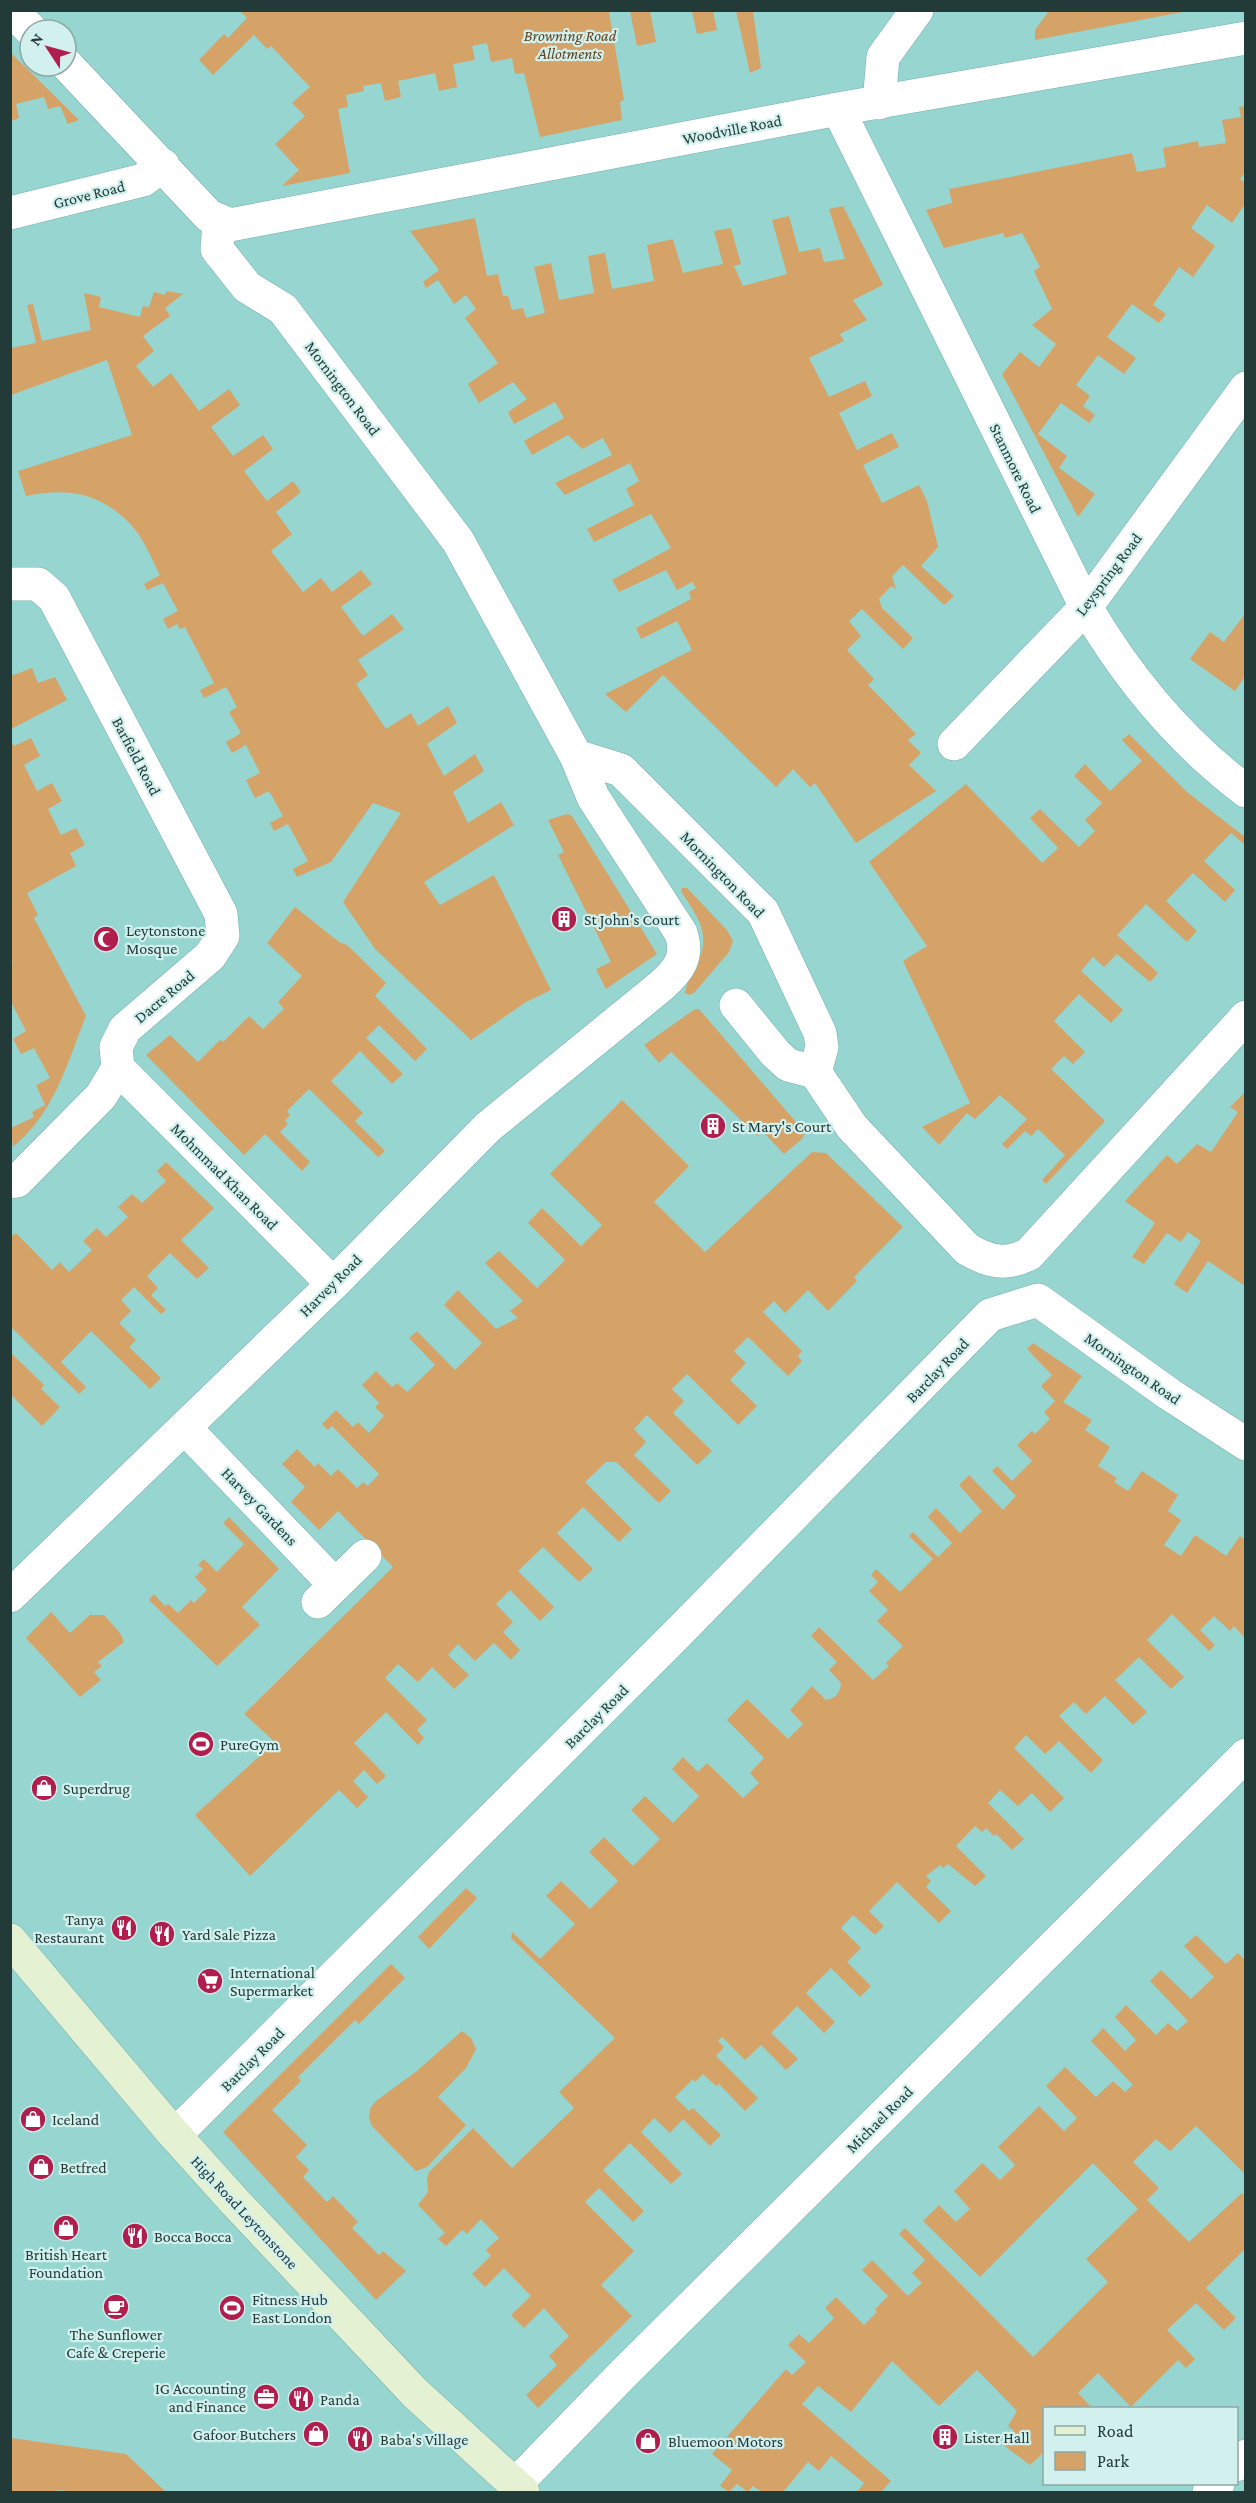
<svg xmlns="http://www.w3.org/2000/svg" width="1256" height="2503" viewBox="0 0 1256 2503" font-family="'Crimson Pro',serif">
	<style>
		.green { fill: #d5a268 }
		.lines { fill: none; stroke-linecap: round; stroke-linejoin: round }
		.street-casing { stroke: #71aea9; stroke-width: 34 }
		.secondary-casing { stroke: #71aea9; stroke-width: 34 }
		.street { stroke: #fff; stroke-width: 33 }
		.secondary { stroke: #e4f1d3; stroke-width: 33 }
		.labels { text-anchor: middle; stroke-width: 4.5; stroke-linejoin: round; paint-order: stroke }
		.park-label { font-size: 16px; font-style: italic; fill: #60421e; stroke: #d2f0ed }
		.street-label { font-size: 16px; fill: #223b39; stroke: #d2f0ed }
		.poi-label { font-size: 16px; fill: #223b39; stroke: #d2f0ed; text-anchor: start }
	</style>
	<rect width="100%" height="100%" fill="#97d6d0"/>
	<path class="green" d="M240,11h375l-6,1 15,88 -4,2 2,18 -82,17 -16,-64 -9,1 -3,-16 -21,4 -4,-19 -15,3 3,14 -22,4 4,23 -18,4 -4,-18 -37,8 3,16 -16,4 -4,-18 -18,3 1,5 -18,4 2,12 -10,2 12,64 -68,13 17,-16 -24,-26 30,-28 -13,-13 18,-16 -39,-41 -4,3 -13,-14 -41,40 -14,-15 25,-26 4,4 19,-20z
		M630,11h20l6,31 -19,4z
		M692,11h21l4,19 -20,4z
		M736,11h17l8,57 -11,5z
		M1049,11v-1l139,1 -153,29v-10z
		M12,54l67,66 -11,4 -8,-18 -12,3 -4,-12 -28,7 3,14 -8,3z
		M1245,106v66l-5,7 5,4v21l-13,19 -25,-18 -16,23 24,18 -22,31 -14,-10 -26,38 13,9 -7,9 -27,-19 -25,33 29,21 -12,16 -26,-19 -22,30 14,11 -7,10 12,9 -6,8 -28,-20 -23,31 29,22 -8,12 36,26 -17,23 -76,-143 18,-22 19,15 17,-23 -24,-19 20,-16 -18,-38 6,-4 -18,-34 -17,5 -2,-5 -59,15 -18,-38 26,-7 -3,-14 183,-36 5,19 29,-5 -3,-19 35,-7 1,6 27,-4 -4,-23 19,-3 -2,-10z
		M843,206l40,79 -30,15 14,20 -27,14 4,7 -35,17 20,39 36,-16 7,15 -33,17 18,37 35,-17 7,14 -36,18 19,38 37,-18 8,16 11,46 -17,19 33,30 -10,9 -41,-40 -11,11 4,13 -5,-3 -12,13 3,9 31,30 -10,11 -41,-40 -13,12 12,15 -14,14 27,29 -6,6 48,49 -8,6 13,13 -12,12 27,26 -80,52 -41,-60 -5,4 -17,-18 -17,18 -113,-112 -37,37 -21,-18 87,-44 -15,-29 -36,18 -5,-11 55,-29 -2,-7 7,-4 -4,-6 -15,8 -11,-20 -47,22 -7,-12 59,-32 -20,-34 -57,28 -7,-13 47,-24 -8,-16 13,-8 -9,-18 -65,32 -10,-12 57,-28 -9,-17 -21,11 -14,-14 -36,20 -8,-14 40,-23 -9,-16 -41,22 -6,-12 19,-13 -14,-17 -34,21 -11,-19 30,-21 -33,-45 11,-9 -10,-14 -12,9 -16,-24 -12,8 -3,-6 16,-12 -29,-39 65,-13 12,58 11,-2 5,22h5l4,14 11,-2 3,10 19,-5 -11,-46 17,-4 8,37 35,-7 -6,-37 17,-3 7,36 42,-8 -7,-36 26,-6 10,34 40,-9 -9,-33 17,-3 10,36 -7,2 9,20 44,-12 -15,-54 17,-4 10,36 21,-4 4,14 21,-3 -16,-50z
		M167,291l16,3 -18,14 5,8 -27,20 11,15 -18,15 17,21 18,-14 28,38 30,-22 11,16 -29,22 22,29 30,-21 10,14 -29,22 23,30 26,-20 8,11 -25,20 16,22 -21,17 32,41 18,-14 11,14 29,-22 11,14 -31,23 22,29 29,-22 12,15 -46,31 10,15 -12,9 30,45 25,-16 7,13 30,-20 9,17 -30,21 17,32 31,-22 9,17 -31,21 15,31 33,-21 13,23 -90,57 16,23 54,-30 57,115 -25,12 -55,38 -96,-91 -32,-47 58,-89 -28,-10 -42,59 -34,15 -4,-8 15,-8 -20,-37 -14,7 -4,-8 13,-7 -14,-25 -14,7 -9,-18 14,-7 -14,-28 -14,8 -6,-11 15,-9 -12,-21 8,-5 -11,-20 -22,11 -4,-8 14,-7 -29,-56 -5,2 -3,-5 -9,5 -5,-10 15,-8 -15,-28 -16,7 -3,-6 16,-9c-8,-15 -16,-36 -28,-49 -30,-33 -64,-39 -106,-30l-8,-25 114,-36 -25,-75 -96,35v-47l25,-5 -9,-38 6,-1 9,37 49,-11 -7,-37 17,4 -2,10 41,10 3,-11 6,1 5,-15 11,3z
		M1245,608v68l-10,15 -45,-32 20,-27 14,10 20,-27z
		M32,668l6,15 17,-6 12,23 -56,29v-53z
		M1129,734l58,58 58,45v8l-14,-12 -27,28 31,29 -10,12 -32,-29 -27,28 31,30 -10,11 -41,-38 -29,31 41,38 -8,9 -33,-28 -13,13 -11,-10 -12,14 42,39 -12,13 -32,-29 -25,27 31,31 -12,12 -9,-8 -13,13 54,52 -59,63 -4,-4 23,-25 -27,-26 -7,7 -6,-5 -18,18 -5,-5 25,-25 -27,-24 -25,24 -8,-6 -28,32 -17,-18 48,-24 -67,-142 24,-15 -58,-84 97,-78 76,79 16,-15 -28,-30 10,-9 39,38 16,-16 -10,-11 17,-17 -28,-27 11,-12 25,27 32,-30 -20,-21z
		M31,738l9,18 -16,9 13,26 15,-8 10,18 -14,8 13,26 15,-7 9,17 -15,8 6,13 -49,27 11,22 -4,3 52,98c-20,50 -31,96 -73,131l-2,-19 23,-11 -2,-5 13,-7 -9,-20 14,-7 -16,-30 -13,6 -8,-15 13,-8 -15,-29v-37l2,-2 -3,-6 1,-216 3,5z
		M567,814l5,2 85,138 -51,35 -10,-20 15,-7 -53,-107 6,-3 -16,-32z
		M682,888h5l40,42 6,11 -4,11 -35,41 -5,2 -4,-2c2,-13 11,-24 15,-36 10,-26 -5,-44 -19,-66z
		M295,907l44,35 8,3 39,38 -11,13 52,53 -12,12 -36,-36 -13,13 37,36 -11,10 -32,-33 -29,30 32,32 -8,8 30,30 -7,6 -69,-68 -22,22 3,4 -5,6 3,3 -8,8 30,30 -8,9 -37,-37 -21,21 -98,-100 24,-20 28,27 22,-22 3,2 26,-26 14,13 21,-20 -6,-7 24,-26 -35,-33z
		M695,1009h4l103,120 3,4 -3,6 -18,15 -22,-23 -5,5 -86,-84 -12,11 -15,-18z
		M1245,1092v194l-37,-25 -21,32 -13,-9 27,-43 -13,-9 -7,10 -14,-9 -23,31 -12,-7 23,-34 -30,-22 42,-46 10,9 20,-20 14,8 27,-40 -8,-5z
		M622,1100l67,66 -35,36 51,50 107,-100 14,1 77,74 -49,50 3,4 -29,30 -20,-21 -23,23 -11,-12 -11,11 39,39 -4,5 4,5 -14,15 -40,-39 -14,14 12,12 -16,17 27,26 -19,19 -51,-51 -15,15 12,12 -11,12 39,38 -15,14 -50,-50 -13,14 12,13 -12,13 37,36 -12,12 -43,-41h-10l-21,20 47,47 -13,13 -36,-35 -26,26 36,36 -14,13 -36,-35 -25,24 36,36 -14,14 -30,-31 -14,14 17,18 -10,10 17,18 -9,10 -17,-17 -19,18 -17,-17 -10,11 21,20 -15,14 -22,-22 -14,15 -20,-18 -13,14 42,42 -10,10 7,8 -6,7 -32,-33 -32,31 32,33 -9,8 -13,-14 -11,11 15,16 -11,11 -18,-18 -89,86 -55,-61 80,-73 -31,-28 149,-147 -55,-56 -19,19 -28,-28 14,-15 -23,-23 15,-15 18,18 3,-4 13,13 7,-7 19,19 6,-6 5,4 11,-12 -47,-48 -4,4 -6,-6 14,-14 17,17 5,-5 11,11 15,-17 -9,-9 4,-4 -17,-18 14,-14 16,16 5,-4 10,9 28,-27 -26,-27 8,-7 38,39 27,-27 -38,-38 14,-15 38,39 22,-11 -8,-7 13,-10 -38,-38 14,-12 38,37 28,-28 -37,-37 14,-15 39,38 21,-21 -52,-51z
		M166,1162l48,46 -33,32 28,28 -12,11 -27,-26 -23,23 11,12 -7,7 15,15 -5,4 -27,-27 -13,13 10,11 -12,12 17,17 -7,7 32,31 -11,11 -59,-58 -30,31 25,25 -7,7 -68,-67v-90l5,-4 36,37 8,-8 9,10 23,-22 -9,-9 14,-13 9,9 22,-20 -10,-10 14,-13 10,9 24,-22 -9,-10z
		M1033,1343l49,33 -19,26 29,18 -7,10 25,17 -12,19 19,12 -3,4 14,9 14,-20 36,24 -10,16 13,9 -17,25 17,11 14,-21 31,21 14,-20 5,4v98l-11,-12 -4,5 -16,-15 -14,14 15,15 -6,6 -37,-37 -25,26 37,37 -13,12 -32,-32 -24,23 32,32 -14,13 -28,-29 -19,18 -12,-12 -15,14 44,44 -12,13 -32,-32 -14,13 -19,-19 -12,13 50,50 -14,14 -18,-19 -14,13 -18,-16 -12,13 36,36 -12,11 -16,-16 -2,2 -8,-8 -4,4 -7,-6 -19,20 30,30 -11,10 -27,-22 -5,4 -3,-3 -14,11 5,5 -5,6 25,24 -12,12 -42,-41 -28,29 15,15 -9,9 -22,-20 -12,13 20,20 -14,14 24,24 -11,11 -29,-29 -25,25 29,29 -11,11 -27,-27 -26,27 27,26 -12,11 -25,-25 -16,15 -23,-23 -4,4 6,6 -8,9 42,42 -13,13 -26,-27 -3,2 -13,-12 -8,8 -2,-3 -18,18 14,14 4,-3 28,27 -11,11 -27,-27 -13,14 -16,-15 -13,14 41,42 -11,10 -41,-41 -27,27 41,41 -11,11 -34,-34 -14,14 49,49 -33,34 31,31 -94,92 -12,-13 31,-30 -8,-9 20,-20 -25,-28 -20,20 -13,-13 20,-19 -27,-28 -19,19 -13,-13 19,-18 -5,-6 13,-12 -18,-19 -14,15 -5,-4 -16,16 -8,-7 7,-6 -27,-28 10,-13 -1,-14 2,-6 44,-44 39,40 62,-60 -15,-16 56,-54 -104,-100 1,-6 28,27 35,-35 -29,-28 15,-15 29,28 28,-28 -29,-29 15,-15 29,29 27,-27 -29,-29 14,-14 28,27 26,-27 -27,-27 11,-12 15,15 9,-9 36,35 16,-15 -9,-10 14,-15 -37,-38 20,-21 41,40 15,-15 -13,-14 22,-24 14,14c10,-2 14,-7 15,-17l-12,-13 8,-8 -26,-26 8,-9 54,53 16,-14 -3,-3 17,-17 -26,-25 11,-11 -19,-19 9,-9 -7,-7 5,-6 24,23 33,-33 -24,-23 4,-4 25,25 14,-14 -24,-26 8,-9 24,25 22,-22 -23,-26 10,-10 34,35 13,-14 -24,-25 5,-5 15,15 20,-20 -15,-16 15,-14 3,3 15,-15 -6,-7 11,-11 -14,-15 11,-11 -25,-26z
		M10,1352l34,33 -3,4 19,18 -18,19 -31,-31z
		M229,1517l50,52 -37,38 18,18 -43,41 -68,-66 5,-6 11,12 3,-2 10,9 13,-13 3,3 13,-13 -12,-13 8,-8 -5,-4 6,-6 13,13 27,-28 -21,-21z
		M51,1612l19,21 20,-18h14l16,18 4,9 -26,20 4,4 -8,6 7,8 -21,17 -54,-59z
		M466,1888l11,10 -48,51 -11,-12z
		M1196,1935l30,29 12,-11 7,7v214l-49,-48 -26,25 -14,-12 -23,23 26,26 -12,12 42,42 53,-49 3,4v52l-39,39 30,30 -12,12 -28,-27 -29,27 28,29 -9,9 -8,-8 -47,47 -33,-34 -20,20 14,15h-48v44l-14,13 -28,-21 12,-13 -6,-5 9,-15 -40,-41 -38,36 -47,-45 -41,51 -33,-26 -16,18 89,77 -10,11h-24l7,-9 -33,-27 -12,15 -11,-9 -25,30h-21l-9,-6 -5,6 -11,-8 -8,8 -9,-6 12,-16 -20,-16 74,-85 6,6 14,-13 -18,-17 11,-11 10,9 25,-25 -9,-10 11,-11 28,28 13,-13 -2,-3 13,-13 -26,-26 10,-10 36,36 14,-13 -10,-10 13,-13 -26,-26 6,-6 128,129 75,-75 -22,-23 52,-50 -45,-46 -113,114 -57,-56 16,-16 17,17 14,-13 -16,-18 28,-28 18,17 15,-15 -17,-18 41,-41 25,25 13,-13 -31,-32 19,-19 31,30 17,-16 12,11 8,-7 -42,-44 12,-13 22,23 11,-11 -21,-23 11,-12 30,30 12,-12 9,8 11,-10 -38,-40 11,-11 30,29 23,-22 -30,-31z
		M391,1964l14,14 -46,46 -4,-4 -57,57 3,4 -29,29 35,35 -11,12 13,13 -6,7 24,25 6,-6 25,26 -6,6 27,27 4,-4 23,20 -30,29 -153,-168z
		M462,2031l9,7 5,11 -10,19 -28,29 28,28 -39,42 -11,4 -44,-45 -3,-8 1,-9 6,-8 41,-30z
		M11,2438l115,16 40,38h-88l-21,-2v2h-46z"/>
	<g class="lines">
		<g class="street-casing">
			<path id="street" d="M11,10l20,20
				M66,64l143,152 21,9 608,-116 408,-71
				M879,103l4,-46 34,-47
				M838,109l248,498c41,70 95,135 160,184
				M10,213l133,-33 20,-15
				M10,584h28l16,14 167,316 2,22 -13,20 -85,73 -9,18 2,21 -17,28 -84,85 -7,1
				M954,744l132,-137 160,-219
				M576,756l45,14 142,142 57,121 2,14 -7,25
				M736,1005l39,48 13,12 27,7 37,55 115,122c22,13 39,17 62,5l217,-237
				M118,1068l215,216
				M185,1428l150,157
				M10,1596l323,-312 155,-157 173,-141c18,-16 28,-29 20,-53l-88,-136 -17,-41 -118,-215 -175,-232 -36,-22 -30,-38 2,-27
				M318,1602l47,-46
				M175,2135l498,-497 317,-323 48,-15 131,94 77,50
				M1236,2465l10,-9
				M514,2486l109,-112 623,-619
				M1209,2492l9,-8"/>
		</g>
		<g class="secondary-casing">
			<path id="secondary" d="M10,1940l162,192 63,70 180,191 108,99"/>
		</g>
		<use href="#street" class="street"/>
		<use href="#secondary" class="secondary"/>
	</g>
	<defs>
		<g id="building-disc" transform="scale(1.35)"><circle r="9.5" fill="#b01e4d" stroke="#d2f0ed"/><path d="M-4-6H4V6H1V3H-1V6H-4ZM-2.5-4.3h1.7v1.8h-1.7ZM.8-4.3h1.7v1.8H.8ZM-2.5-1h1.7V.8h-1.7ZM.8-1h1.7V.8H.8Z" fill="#fff"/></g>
		<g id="mosque-disc" transform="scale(1.35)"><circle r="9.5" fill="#b01e4d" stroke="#d2f0ed"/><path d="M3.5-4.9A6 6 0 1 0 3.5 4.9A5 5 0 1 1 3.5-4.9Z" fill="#fff"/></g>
		<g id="stadium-disc" transform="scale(1.35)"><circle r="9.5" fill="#b01e4d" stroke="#d2f0ed"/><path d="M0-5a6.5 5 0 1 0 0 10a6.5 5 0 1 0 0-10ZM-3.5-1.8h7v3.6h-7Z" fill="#fff"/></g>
		<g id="shop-disc" transform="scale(1.35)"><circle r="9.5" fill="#b01e4d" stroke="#d2f0ed"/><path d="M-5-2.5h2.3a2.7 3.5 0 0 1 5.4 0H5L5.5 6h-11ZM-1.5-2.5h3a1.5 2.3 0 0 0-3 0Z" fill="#fff"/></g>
		<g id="restaurant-disc" transform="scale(1.35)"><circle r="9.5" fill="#b01e4d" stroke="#d2f0ed"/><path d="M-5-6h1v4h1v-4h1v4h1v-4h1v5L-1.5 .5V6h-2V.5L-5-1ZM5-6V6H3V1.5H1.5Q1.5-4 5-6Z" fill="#fff"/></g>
		<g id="supermarket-disc" transform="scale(1.35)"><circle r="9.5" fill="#b01e4d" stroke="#d2f0ed"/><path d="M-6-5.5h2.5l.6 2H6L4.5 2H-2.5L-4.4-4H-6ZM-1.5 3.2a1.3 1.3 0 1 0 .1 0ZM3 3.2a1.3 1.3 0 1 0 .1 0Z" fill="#fff"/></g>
		<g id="cafe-disc" transform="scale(1.35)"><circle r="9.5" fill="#b01e4d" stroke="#d2f0ed"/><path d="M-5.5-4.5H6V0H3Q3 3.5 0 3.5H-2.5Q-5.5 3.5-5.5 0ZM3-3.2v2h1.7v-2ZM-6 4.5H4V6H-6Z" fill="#fff"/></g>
		<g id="office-disc" transform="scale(1.35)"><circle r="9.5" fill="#b01e4d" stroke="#d2f0ed"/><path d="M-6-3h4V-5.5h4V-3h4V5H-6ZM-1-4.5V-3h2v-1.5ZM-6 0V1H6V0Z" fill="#fff"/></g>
	</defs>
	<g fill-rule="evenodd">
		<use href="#building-disc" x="564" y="919"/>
		<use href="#mosque-disc" x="106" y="939"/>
		<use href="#building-disc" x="713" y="1126"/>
		<use href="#stadium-disc" x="201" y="1744"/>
		<use href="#shop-disc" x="44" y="1788"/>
		<use href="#restaurant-disc" x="124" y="1928"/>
		<use href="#restaurant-disc" x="162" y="1934"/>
		<use href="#supermarket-disc" x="210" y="1981"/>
		<use href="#shop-disc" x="33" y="2119"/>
		<use href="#shop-disc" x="41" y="2167"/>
		<use href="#shop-disc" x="66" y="2228"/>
		<use href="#restaurant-disc" x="135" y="2236"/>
		<use href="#cafe-disc" x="116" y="2307"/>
		<use href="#stadium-disc" x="232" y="2308"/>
		<use href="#office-disc" x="266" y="2397"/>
		<use href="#restaurant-disc" x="301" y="2399"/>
		<use href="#shop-disc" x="316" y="2434"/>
		<use href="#building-disc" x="945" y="2437"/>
		<use href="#restaurant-disc" x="360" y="2439"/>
		<use href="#shop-disc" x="648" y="2441"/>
	</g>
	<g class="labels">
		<g class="park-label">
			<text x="570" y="41">Browning Road<tspan x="570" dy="18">Allotments</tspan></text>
		</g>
		<g class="street-label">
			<text transform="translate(732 129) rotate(-11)" y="6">Woodville Road</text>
			<text transform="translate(89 194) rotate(-14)" y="6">Grove Road</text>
			<text transform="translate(343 388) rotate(53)" y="6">Mornington Road</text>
			<text transform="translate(1016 468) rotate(64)" y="6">Stanmore Road</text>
			<text transform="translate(1108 574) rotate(-53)" y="6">Leyspring Road</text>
			<text transform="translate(137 756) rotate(62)" y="6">Barfield Road</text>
			<text transform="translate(723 874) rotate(46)" y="6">Mornington Road</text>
			<text transform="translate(164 996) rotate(-40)" y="6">Dacre Road</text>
			<text transform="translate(225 1176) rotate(45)" y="6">Mohmmad Khan Road</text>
			<text transform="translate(330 1285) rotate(-45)" y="6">Harvey Road</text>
			<text transform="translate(1133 1368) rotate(35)" y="6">Mornington Road</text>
			<text transform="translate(937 1370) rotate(-46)" y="6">Barclay Road</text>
			<text transform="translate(260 1506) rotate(46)" y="6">Harvey Gardens</text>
			<text transform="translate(596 1716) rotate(-45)" y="6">Barclay Road</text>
			<text transform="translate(252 2059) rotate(-45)" y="6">Barclay Road</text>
			<text transform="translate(879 2119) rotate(-45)" y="6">Michael Road</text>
			<text transform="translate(245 2212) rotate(47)" y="6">High Road Leytonstone</text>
		</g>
		<g class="poi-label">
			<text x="584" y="925">St John's Court</text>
			<text x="126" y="936">Leytonstone<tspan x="126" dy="18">Mosque</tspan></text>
			<text x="732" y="1132">St Mary's Court</text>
			<text x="220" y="1750">PureGym</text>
			<text x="63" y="1794">Superdrug</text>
			<text x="104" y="1925" text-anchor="end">Tanya<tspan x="104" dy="18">Restaurant</tspan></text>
			<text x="182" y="1940">Yard Sale Pizza</text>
			<text x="230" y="1978">International<tspan x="230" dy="18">Supermarket</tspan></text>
			<text x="52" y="2125">Iceland</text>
			<text x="60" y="2173">Betfred</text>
			<text x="154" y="2242">Bocca Bocca</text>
			<text x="66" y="2260" text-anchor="middle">British Heart<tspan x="66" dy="18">Foundation</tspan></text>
			<text x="252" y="2305">Fitness Hub<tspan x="252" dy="18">East London</tspan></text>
			<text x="116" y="2340" text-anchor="middle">The Sunflower<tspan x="116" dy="18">Cafe &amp; Creperie</tspan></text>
			<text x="246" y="2394" text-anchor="end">IG Accounting<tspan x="246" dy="18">and Finance</tspan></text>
			<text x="320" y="2405">Panda</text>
			<text x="296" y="2440" text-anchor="end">Gafoor Butchers</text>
			<text x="964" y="2443">Lister Hall</text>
			<text x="380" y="2445">Baba's Village</text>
			<text x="668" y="2447">Bluemoon Motors</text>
		</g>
	</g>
	<rect width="1256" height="2503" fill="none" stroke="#223b39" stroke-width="24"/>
	<rect x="1043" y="2407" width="195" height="78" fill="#d2f0ed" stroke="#8ca8a5" stroke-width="1.5"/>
	<rect x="1055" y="2426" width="30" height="9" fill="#e4f1d3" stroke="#8ca8a5" stroke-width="1.5"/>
	<text x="1097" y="2437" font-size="18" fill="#223b39">Road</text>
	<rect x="1055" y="2452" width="30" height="18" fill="#d5a268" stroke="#8ca8a5" stroke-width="1.5"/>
	<text x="1097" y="2467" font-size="18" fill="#223b39">Park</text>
	<g transform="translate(48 48) rotate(306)"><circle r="28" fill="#d2f0ed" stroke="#8ca8a5" stroke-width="1.5"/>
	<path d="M0-4.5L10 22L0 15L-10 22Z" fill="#b01e4d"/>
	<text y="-9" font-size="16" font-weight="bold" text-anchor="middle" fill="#223b39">N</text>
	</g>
</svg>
